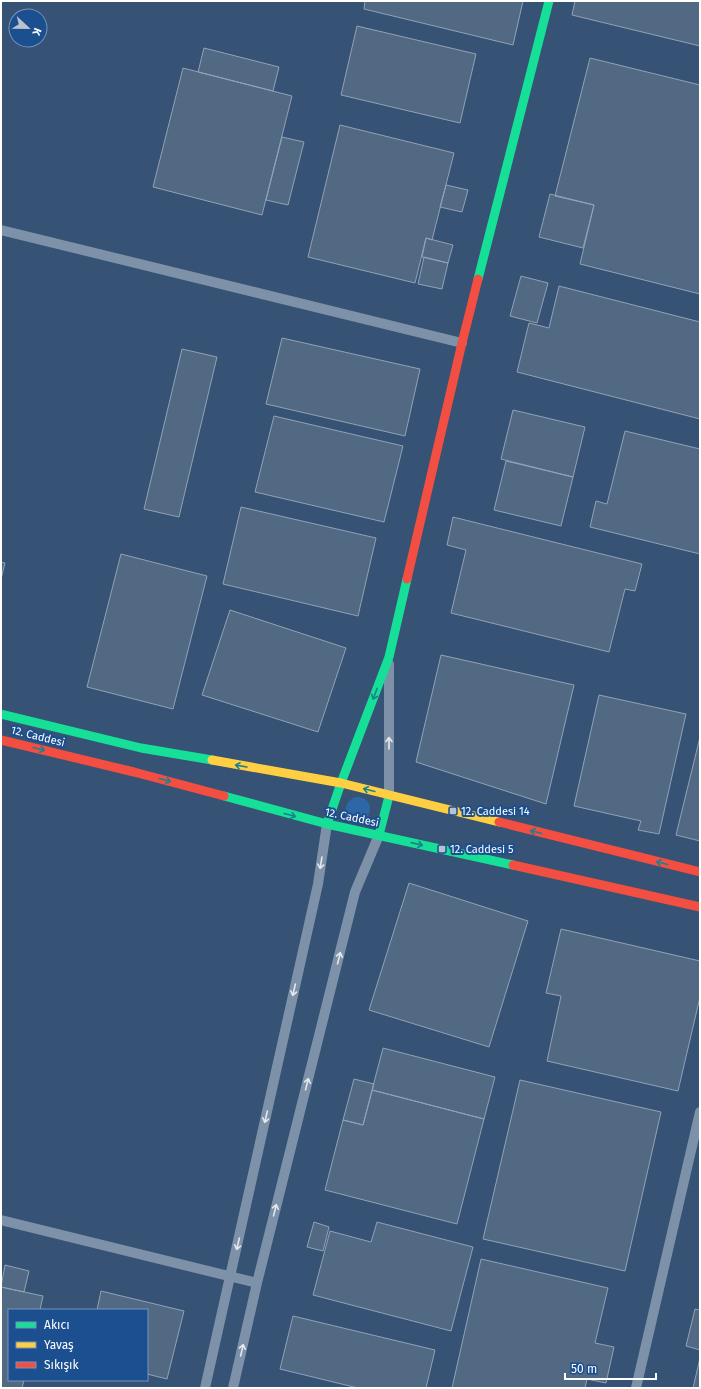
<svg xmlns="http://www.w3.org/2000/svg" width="701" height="1389" viewBox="0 0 701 1389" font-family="'Fira Sans',sans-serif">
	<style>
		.green { fill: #2f66a5 }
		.building { fill: #526984; stroke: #92a2b6 }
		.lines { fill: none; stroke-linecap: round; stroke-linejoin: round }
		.street { stroke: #7d92a8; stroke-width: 10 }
		.fast { stroke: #16e098; stroke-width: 9 }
		.slow { stroke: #ffcf43; stroke-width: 9 }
		.jam { stroke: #f24e42; stroke-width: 9 }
		.oneway { stroke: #198292 }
		.oneway2 { stroke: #e5e9ee }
		.poi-dot { fill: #b9c2ce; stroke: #1b4f8f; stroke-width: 1.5 }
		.labels { text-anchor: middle; stroke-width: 4; stroke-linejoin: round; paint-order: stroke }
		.street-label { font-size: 11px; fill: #fff; stroke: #1b4f8f }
		.poi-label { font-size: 11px; fill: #fff; stroke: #1b4f8f; text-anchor: start }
	</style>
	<rect width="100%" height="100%" fill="#365274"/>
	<path class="green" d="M346 809a12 12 0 1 1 24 0a12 12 0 1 1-24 0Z"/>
	<path class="building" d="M365,1h158l-10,44 -149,-36z
		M575,1h125v45l-128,-31z
		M357,26l119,28 -16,69 -119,-28z
		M204,48l75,19 -6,24 -75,-19z
		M590,58l110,27v209l-120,-30 14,-59 -39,-9z
		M183,68l109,28 -30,119 -109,-28z
		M340,125l114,28 -22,87 -6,-2 -11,45 -107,-26z
		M282,137l22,5 -16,63 -22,-5z
		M446,185l22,5 -6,22 -22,-5z
		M550,194l44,11 -11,43 -44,-11z
		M426,238l27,7 -5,18 -26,-6z
		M424,257l24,6 -6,26 -24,-5z
		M521,276l27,7 -11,40 -27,-7z
		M559,286l141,36v97l-183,-47 12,-49 20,5z
		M282,338l138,31 -15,67 -139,-32z
		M182,349l35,8 -38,160 -35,-8z
		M513,410l72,17 -12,50 -72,-18z
		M274,416l129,30 -19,76 -129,-30z
		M625,431l75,18v105l-110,-27 6,-26 11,3z
		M506,461l67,16 -12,49 -67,-16z
		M241,507l135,31 -18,78 -135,-32z
		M453,517l189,47 -7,27 -10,-2 -16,63 -158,-39 15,-63 -19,-5z
		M121,554l86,22 -34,133 -86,-22z
		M1,562l4,1 -4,16z
		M230,610l116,38 -28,84 -116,-37z
		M441,655l133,30 -28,119 -130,-42z
		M599,695l87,19 -27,120 -21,-4 3,-9 -67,-15z
		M700,737v104l-24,-6z
		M409,883l119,38 -39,126 -120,-37z
		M561,929l139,32v36l-22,94 -131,-30 14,-65 -15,-3z
		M383,1048l112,29 -11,42 -112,-29z
		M354,1079l20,5 -11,41 -20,-5z
		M520,1080l141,32 -36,159 -142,-32z
		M372,1090l112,29 -27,105 -132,-34 18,-70 20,5z
		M314,1222l15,5 -6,24 -16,-4z
		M377,1222l96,25 -22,84 -138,-36 17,-64 41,11z
		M481,1259l127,29 -13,55 19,4 -8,36 -19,-4 -2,9h-133z
		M5,1265l24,6 -5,21 -23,-5z
		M1,1287l42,9 -3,14h-31v70h15l-2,8h-21z
		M101,1291l83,20 -17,68 -20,-5v-64h-50z
		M695,1309l5,1v40l-14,-4z
		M293,1316l142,34 -9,38h-68l-78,-19z
		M700,1358v30h-7z"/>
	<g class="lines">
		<path class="street" d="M1,230l461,113
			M389,664v132
			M1,1220l256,63
			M205,1388l113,-504 9,-60
			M233,1388l24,-105 98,-391 24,-57
			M636,1388l64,-276"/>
		<path class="fast" d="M478,279l71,-278
			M1,714l140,34 71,12
			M224,796l103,28 186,41
			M327,824l14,-41 48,-126 18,-78
			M379,835l10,-39"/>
		<path class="slow" d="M212,760l129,23 158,39"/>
		<path class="jam" d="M407,579l55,-236 16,-64
			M1,740l133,32 90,24
			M499,822l201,50
			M513,865l187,42"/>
	</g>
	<defs><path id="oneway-shaft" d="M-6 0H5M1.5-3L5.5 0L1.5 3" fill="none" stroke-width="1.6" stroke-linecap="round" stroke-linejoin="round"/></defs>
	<g class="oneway">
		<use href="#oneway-shaft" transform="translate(375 694) rotate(111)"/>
		<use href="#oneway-shaft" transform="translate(39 749) rotate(14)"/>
		<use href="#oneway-shaft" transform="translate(241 766) rotate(-170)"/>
		<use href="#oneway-shaft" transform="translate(165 780) rotate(15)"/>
		<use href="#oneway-shaft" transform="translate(369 790) rotate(-166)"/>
		<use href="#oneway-shaft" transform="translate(290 815) rotate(15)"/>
		<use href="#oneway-shaft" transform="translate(536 832) rotate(-166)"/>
		<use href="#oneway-shaft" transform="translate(417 844) rotate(13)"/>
		<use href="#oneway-shaft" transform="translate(662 863) rotate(-166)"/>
	</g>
	<g class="oneway2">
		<use href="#oneway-shaft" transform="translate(389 743) rotate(-90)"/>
		<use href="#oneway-shaft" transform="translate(321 863) rotate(99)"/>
		<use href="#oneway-shaft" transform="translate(339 958) rotate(-76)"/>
		<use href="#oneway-shaft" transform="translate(294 990) rotate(103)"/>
		<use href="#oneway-shaft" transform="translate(307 1084) rotate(-76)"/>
		<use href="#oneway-shaft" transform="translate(266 1117) rotate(103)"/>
		<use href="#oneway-shaft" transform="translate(275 1210) rotate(-76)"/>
		<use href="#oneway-shaft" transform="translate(238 1244) rotate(103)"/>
		<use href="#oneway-shaft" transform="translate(242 1350) rotate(-77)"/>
	</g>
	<g class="poi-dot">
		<rect x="449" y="807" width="8" height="8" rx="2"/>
		<rect x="438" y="845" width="8" height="8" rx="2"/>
	</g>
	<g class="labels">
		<g class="street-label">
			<text transform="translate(38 736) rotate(14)" y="4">12. Caddesi</text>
			<text transform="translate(352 817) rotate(12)" y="4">12. Caddesi</text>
		</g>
		<g class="poi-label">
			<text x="461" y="815">12. Caddesi 14</text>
			<text x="450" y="853">12. Caddesi 5</text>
		</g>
	</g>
	<rect width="701" height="1389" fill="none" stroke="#ffffff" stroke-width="4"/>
	<rect x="8" y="1309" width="140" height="72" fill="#1b4f8f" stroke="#7695bc"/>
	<rect x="16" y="1322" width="20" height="6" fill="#16e098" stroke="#7695bc"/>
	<text x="44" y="1329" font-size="12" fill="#ffffff">Akıcı</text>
	<rect x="16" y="1342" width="20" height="6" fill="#ffcf43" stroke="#7695bc"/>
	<text x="44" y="1349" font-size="12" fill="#ffffff">Yavaş</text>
	<rect x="16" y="1362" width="20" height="6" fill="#f24e42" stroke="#7695bc"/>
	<text x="44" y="1369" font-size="12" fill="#ffffff">Sıkışık</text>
	<g transform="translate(28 28) rotate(112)"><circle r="19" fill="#1b4f8f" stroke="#7695bc"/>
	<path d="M0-3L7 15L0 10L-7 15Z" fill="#b9c2ce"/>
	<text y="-6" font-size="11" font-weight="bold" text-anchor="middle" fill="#ffffff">K</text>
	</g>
	<path d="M565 1373v6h91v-6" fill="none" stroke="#ffffff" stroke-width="2"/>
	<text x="571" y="1373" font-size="12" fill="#ffffff" stroke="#1b4f8f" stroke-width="3" paint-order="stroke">50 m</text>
</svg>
